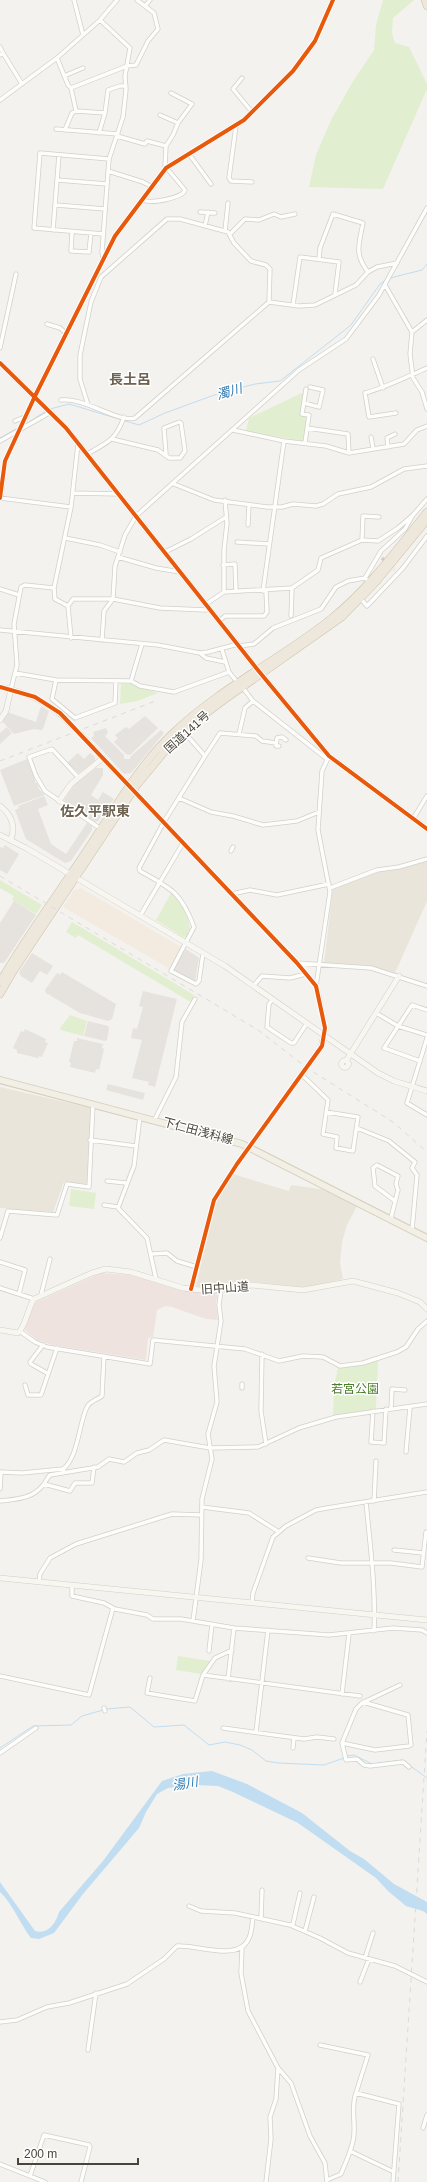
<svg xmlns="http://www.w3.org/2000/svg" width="427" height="2182" viewBox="0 0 427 2182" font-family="Arial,'Noto Sans JP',sans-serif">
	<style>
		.commercial { fill: #f3ebdf }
		.education { fill: #eae5da }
		.medical { fill: #eee3df }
		.green { fill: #e1eecf }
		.parking { fill: #e6e3df }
		.water { fill: #c0ddf1 }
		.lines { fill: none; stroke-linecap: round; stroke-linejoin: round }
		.stream { stroke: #c0ddf1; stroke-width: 1 }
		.street-tunnel { stroke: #d2cfca; stroke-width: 3.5; stroke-dasharray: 3.5 2; stroke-linecap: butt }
		.street-casing { stroke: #d2d0cb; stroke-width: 5 }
		.secondary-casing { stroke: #d3cfc5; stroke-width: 6 }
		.primary-casing { stroke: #d6cebb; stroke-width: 8 }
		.highway-casing { stroke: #ccbfa9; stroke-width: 8 }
		.street { stroke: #fdfdfc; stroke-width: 3.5 }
		.secondary { stroke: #f7f6f1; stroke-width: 5 }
		.primary { stroke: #f2efe6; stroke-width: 6 }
		.highway { stroke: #ede8db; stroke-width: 7 }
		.rail { stroke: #dbdbda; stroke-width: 1; stroke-dasharray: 5 5; stroke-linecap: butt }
		.secondary-bridge-casing { stroke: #d3cfc5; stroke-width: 6; stroke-linecap: butt }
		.secondary-bridge { stroke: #f7f6f1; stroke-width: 5 }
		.cycleway-casing { stroke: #fff; stroke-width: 6 }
		.cycleway { stroke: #e8590c; stroke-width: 4 }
		.labels { text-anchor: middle; stroke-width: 3; stroke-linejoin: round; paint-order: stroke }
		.street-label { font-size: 12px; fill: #4b4439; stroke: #fff }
		.park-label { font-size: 12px; fill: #4a7f2a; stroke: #fff }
		.water-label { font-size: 13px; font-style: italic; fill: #2e7ab2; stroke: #fff }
		.quarter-label { font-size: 14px; font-weight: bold; fill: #6e6250; stroke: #fff }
	</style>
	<rect width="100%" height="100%" fill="#f4f2ee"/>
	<path class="commercial" d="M81,888l100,59 -11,22 -107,-62 11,-17z"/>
	<path class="education" d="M427,860v41l-32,72 -30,-8 -41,-2 9,-75 43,-15z
		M0,1087l91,21 -4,76 -23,-2 -11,30 -53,-4z
		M233,1174l56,17 2,-6 36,5 30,16 -10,19 -5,17 -2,21 3,16 -23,6 -20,2 -45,-5 -47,6 -12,-2 18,-77 4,-11z"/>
	<path class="medical" d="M101,1273l31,2 78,18 8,-1 -2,11 2,17 -12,-1 -34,-12 -7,-1 -8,4 -4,27 -5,1 -2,22 -93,-15 -16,-5 -12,-10 7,-23 4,-5z"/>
	<path class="green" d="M383,0h31l-21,18 -1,15 3,10 14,4 18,37v5l-44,100 -74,-2 7,-32 15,-35 21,-37 22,-33 2,-25z
		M302,393h3l-4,21 7,2 -5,25 -57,-10 3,-13z
		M121,684h9l28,9 -21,8 -17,3z
		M0,880l42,25 -6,9 -24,-14 2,-4 -14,-8z
		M171,893c9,6 18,25 19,36l-4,8h-3l-27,-17z
		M72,922l122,73 -2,6h-3l-111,-66 -2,3 -10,-6z
		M70,1015l17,6 -4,15 -22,-6 -1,-2z
		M71,1189l25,4 -2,16 -25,-3z
		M378,1360l-2,49 -43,7 1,-30 4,-18z
		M178,1656l32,5 -2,6 -7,7 -25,-4z"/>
	<path class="parking" d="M41,706l8,5 -6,18 -2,1 -7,-1 -20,5 -12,-13 5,-9 29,10z
		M145,716l13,12 -28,27 -4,-1 -12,-12 4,-4 -3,-3 11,-8 3,2z
		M7,727l5,6 -12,11v-11z
		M106,728l2,5 -3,3 19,19v4h6l1,-3 30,-26 3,3 -33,40 -7,1 -33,-36 3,-2 -1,-4z
		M78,753l6,6 6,-6 5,4v4l-16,12 -12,-10z
		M27,759l8,21v3h2l2,6 6,6 -31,11 -14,-36z
		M96,768h7v7l-12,20 7,5 5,-8 11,7 -16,22 -3,1 -31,-22 11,-16z
		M44,796l4,9 -10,4 13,35 15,10 21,-31 5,3v4l-21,31 -6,2 -39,-24 -11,-29 4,-2 -1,-2z
		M5,845l14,9 -12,20 -7,-4v-23l3,1z
		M14,901l22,14 -32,48h-4v-40z
		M186,949l13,9 -4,24h-2l-19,-12v-2z
		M32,953l21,13 -6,9 -7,-4 -8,12 -11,-7 -2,-4z
		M62,972l54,32 -4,15 -4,2 -28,-8 -34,-20 -1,-3 12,-17 3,2z
		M143,991l34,8 -22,88 -7,-2 1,-3 -17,-4 10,-38 -11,-2 2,-10 4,1 6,-22 -4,-1z
		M88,1021l20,5 1,3 -2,11 -2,1 -21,-5z
		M25,1029l21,10 -1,3 3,1 -6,14 -3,-1 -1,2 -21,-5v-3l-4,-2 8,-17 3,1z
		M77,1038l26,6 -1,4 2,1 -5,21 -3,-1 -1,4 -25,-6 1,-4 -2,-1 5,-21h3z
		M108,1084l37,9 -2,7 -37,-10z"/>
	<path class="water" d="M212,1771l35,13 55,29 48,38 14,8 30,25 33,18v12l-4,-3 -17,-5 -18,-15 -12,-13 -78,-55 -65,-31 -15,-6 -23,-1 -27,3 -11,6 -11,18 -7,16 -56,66 -29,39 -15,6 -8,-1c-11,-14 -18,-34 -31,-46v-10l35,49c13,4 21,-8 24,-19l44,-51 59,-80 21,-7z"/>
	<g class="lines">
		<path class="stream" d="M390,278l32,-8 5,-6
			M50,409l19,-5 70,21 26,-12 52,-19 38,-10 25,-3 71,-56 29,-41 7,-5
			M23,426l23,-15
			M0,438l18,-10
			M106,1709l24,-2 24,20 30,-2 25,20 16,-3 15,3 12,5 14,11 12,2 46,2 20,-7
			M0,1748l33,-22 38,-1 11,-9 21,-6
			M347,1756l7,-1 18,9 30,-4 25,18"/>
		<path class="street-tunnel" d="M382,558l12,12"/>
		<g class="street-casing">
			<path id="street" d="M74,0l9,35
				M145,6l5,-6
				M100,20l30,28 -5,28 1,14 -3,27 -14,42 -7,93 1,6
				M0,47l3,6 -3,2
				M3,53l19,31
				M57,58l11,27 3,3
				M64,76l19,-8
				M242,78l-9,11 19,23
				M0,100l57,-42 43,-38 17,-20
				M76,111l-5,-23 56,-22 9,-1 12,-24 10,-12 -4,-16 -17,-13
				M160,115l18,8
				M236,126l-7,52 2,3 21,1
				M56,129l62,5
				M65,130l7,-17 4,-2 29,2
				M99,133l6,-20 3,-23 12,-4h6
				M117,136l28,8 2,-3 19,5 -1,20 20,24c-2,8 -34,14 -42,10
				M166,146l7,-11 5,-12 14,-19 -21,-11
				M189,154l22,30
				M108,171l35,11 9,5
				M57,180l50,4
				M56,205l49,4
				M200,212l15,1
				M205,226l3,-14
				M53,230l6,-75
				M225,231l3,-28
				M72,232l-1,19 18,1 2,-19
				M103,234l-69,-6 6,-75 69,6
				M230,234l15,-15 14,1 15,-6 7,3 14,-3
				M319,259l1,-11 13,-34 30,9c-4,21 -9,31 5,49
				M385,285l27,47 -2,22 3,24 9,14 5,17
				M293,305l7,-48 39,5 -4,32
				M47,324l13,4 7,6
				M412,332l15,-12
				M0,348l16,-74
				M373,359l10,29
				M61,400c23,-3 57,23 74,18l134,-116 30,4 16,-1 41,-20 12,-13 9,-5 20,-4
				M304,403l15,4 4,-17 -13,-3
				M88,405l-8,-26v-24l11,-53 10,-25 66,-58h13l48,13 6,11 17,18 15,4 4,4 -1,33
				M396,413l-27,4 -4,-24c22,-6 41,-16 62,-25
				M15,421l12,-5
				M307,428l41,6 1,19
				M233,430l51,11 42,5 23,7 55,-9 13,-14 10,-4
				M371,437l2,11
				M112,439l46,11 11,8h11l5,-7 -4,-28 -2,-1 -15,6 2,26
				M0,441l51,-29
				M305,443l4,-28 -7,-1 4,-25
				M388,447l-1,-9 8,-4
				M87,454c20,-11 29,-14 37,-37
				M174,484l40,16 53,7h15l11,-3 23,2 7,-2 15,-10 33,-7 33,-18 23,-3
				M73,493l46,1
				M0,498l71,9
				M1,498l4,-37 30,-65 80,-160 51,-68 78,-48 49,-49 22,-30 18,-41
				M248,525l1,-20
				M65,538l35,7 20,7
				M362,540l1,-24 16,1
				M237,542l32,2
				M165,552l26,-13 35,-22
				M118,557l38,11 24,4
				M223,565l12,-1 1,27
				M369,582l-4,-4 16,-27 24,-22 8,-14 14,-16
				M0,589l19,6
				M263,591l21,-150
				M224,592v-42l3,-27 -2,-23
				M361,599l6,7 36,-38 24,-32
				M206,604l18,-12 68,-4 26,-18 3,-12 41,-18 16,1 20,-13 15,-13
				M68,606l5,-7h40l2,-33 10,-31 11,-19 163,-146 47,-31 33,-44 48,-87
				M291,616l1,-28
				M219,621l6,-5h39l3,-4 -1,-21
				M0,630l158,15 42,8 8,-1 30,-8
				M71,638l-3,-32 -13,-7 -1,-11 17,-81 7,-63
				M102,640l2,-29 9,-12 47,9 46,2 3,-2
				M239,646l15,-2 19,-16 48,-19 15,-22 12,-6 17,-3
				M222,650l7,22
				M200,653l6,5 19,4
				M15,673l41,7 75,1 9,5 34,6 55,-20 9,11
				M56,680l-4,19 23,19 40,-15 1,-22
				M131,681l11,-37
				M243,688l10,13 74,58
				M11,689l6,-24 -3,-41 7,-37 4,-2 29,3
				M184,732l21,24 -40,64 -26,48 1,3c32,18 41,21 54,56l-23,44 25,13 3,-3 4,-28
				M239,734l6,-26 8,-7
				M279,746h-3l1,-8 5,-1 4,3
				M205,756l15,-23 36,3 6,5 14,2
				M79,778l-27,-29 -23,8 7,19 9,15 56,38
				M179,798l32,14 22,4 30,9 34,-4 22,-9
				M413,819l14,-23
				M164,823l133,140 19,23 3,10 6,32 -5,21 -83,115 -23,36 -23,89
				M231,851l2,-4
				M330,888l47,-18 22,-3 28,-8
				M232,894l18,-4 27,5 52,-11
				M140,916l43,-73
				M297,963l74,5 56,18
				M254,985l8,-9 28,2 16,-4
				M316,986l14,-94 -12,-62 4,-59 7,-15
				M273,999l-4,5 -2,23 24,16h3l13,-20
				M376,1013l22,13 29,9
				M427,1038l-20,65 20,12
				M420,1061l-36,-13 28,-43 15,5
				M302,1075l26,25 -5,34 14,3 -1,11 17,3 5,-34 -32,-5
				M140,1116l-6,50 -16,42 29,30 9,41
				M155,1119l21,-42 6,-55 13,-23
				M357,1128l32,13 26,21 -3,6 5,7 -5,55
				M90,1140l46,6
				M107,1181l19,2
				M104,1205l14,2
				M391,1218l7,-28 -2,-6 2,-8 -21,-11 -4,3 2,18 20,15
				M0,1238l8,-27 49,4 10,-31 22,3 4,-83
				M152,1254l15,-1 10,8 20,6
				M0,1262l25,8 -6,24
				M0,1288l34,11
				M41,1295l9,-36
				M21,1332l14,10 12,5 103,17 3,-24 92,9 34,12 24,-5 20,1 17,9 23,-3 34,-11 9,-5 12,-18 9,-8
				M43,1345l-13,17 1,2 16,9
				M262,1354l-1,57 5,33
				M25,1385l3,10h13l16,-47
				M242,1388v-4
				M391,1409l1,-20 13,1
				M373,1411l-2,31 13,1 2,-34
				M406,1452l4,-45
				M64,1472l-1,-3c15,-11 16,-46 24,-62 3,-6 10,-7 15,-11l2,-40
				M44,1484l26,7 5,-8h17l2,-16
				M0,1489l1,-17 21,1 41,-4
				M0,1501c17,-2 33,-2 44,-17 2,-3 3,-6 6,-9l48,-8 11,-8 15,3 13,-9 12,-3 15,-10 46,8 48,-1 41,-19 37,-11 91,-13
				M374,1501l2,-40
				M366,1502c4,42 10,87 8,129
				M202,1507l47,6 30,19
				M394,1550l29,3
				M308,1558l33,5h50l31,4 4,-35
				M39,1582l1,-8 10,-16 26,-14 96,-30 30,1
				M72,1585v11l32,7 11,6 32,6 6,4h28l53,9 95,7 64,-7 29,2 5,3
				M252,1603l1,-10 20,-56 13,-11 30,-16 11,-2 100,-16
				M193,1621l8,-61 1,-61 10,-40 -4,-25 9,-32 -3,-36 7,-45 -2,-16 2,-15
				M209,1651l3,-27
				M203,1675l157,21
				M0,1676l89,19 24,-87
				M150,1678l-3,15 48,8 8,-26 12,-17 17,-8
				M228,1679l6,-51
				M342,1694l7,-60
				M363,1702l45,13 3,30 -2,1 -34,4 -33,-7 14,-34z
				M364,1702l36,-17
				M104,1708l1,3
				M223,1728l81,11 13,-2 17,2
				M256,1732l12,-102
				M342,1743l4,17 11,-1 7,6 6,1 33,-4 6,5
				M293,1748l1,-10
				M0,1753l36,-25
				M189,1906l12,5 34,2 55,12 30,13 28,15 47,13 32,16
				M261,1918l1,-28
				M291,1925l2,-1 7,-31
				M305,1931l9,-34
				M242,1948l-1,25 7,38 30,57 13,15 19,53 15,27 2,19
				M365,1958l8,-25
				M360,1982l9,-23
				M0,2022l17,-2 30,-13 22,-4 58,-19 37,-25 13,-13c19,-2 62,17 72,-8 3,-6 3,-14 4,-21
				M320,2045l48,10 -12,38
				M88,2050l8,-57
				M423,2128l4,-13
				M350,2151l44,21
				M0,2164l45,18
				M30,2176l14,-41 45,10 1,2 -9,35
				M327,2180l14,-6c5,-13 13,-28 13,-41 1,-14 -3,-27 2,-40l43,11 -6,78
				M266,2182l5,-43 -1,-22 6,-18 2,-31"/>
		</g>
		<g class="secondary-casing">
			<path id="secondary" d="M0,363l66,65 191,241 72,87 98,73
				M0,687c27,6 50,15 69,36
				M0,720l6,-9 5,-22
				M80,734l84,89
				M59,801l12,-17 32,-26
				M0,806c11,8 16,20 11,33
				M0,835l26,13 199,118 153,107 16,8 33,10
				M341.5 1064a3.5 3.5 0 1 1 7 0a3.5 3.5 0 1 1-7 0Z
				M346,1061l53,-85
				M0,1330l18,3c7,-5 10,-25 16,-34l58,-26 14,-4 25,3 52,16 26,3 43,-6 51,5 50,-9 45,12 22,9 7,7
				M0,1578l427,42"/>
		</g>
		<g class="primary-casing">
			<path id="primary" d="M0,1080l242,64 185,94"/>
		</g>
		<g class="highway-casing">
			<path id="highway" d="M425,0l2,6
				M0,982c26,-45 58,-88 87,-132 27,-40 51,-84 86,-117 48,-46 108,-74 159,-115 37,-30 66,-70 95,-106
				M0,994l14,-24 123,-185 33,-40 26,-24 28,-21 118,-83 34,-35 51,-62"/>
		</g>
		<use href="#street" class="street"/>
		<use href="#secondary" class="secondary"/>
		<use href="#primary" class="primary"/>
		<use href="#highway" class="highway"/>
		<path class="rail" d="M0,761l158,-61
			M0,876l258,154 49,38 86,54 34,30
			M398,2182l29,-451"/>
		<g class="secondary-bridge-casing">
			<path id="secondary-bridge" d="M69,723l11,11"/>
		</g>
		<use href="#secondary-bridge" class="secondary-bridge"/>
		<g class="cycleway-casing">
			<path id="cycleway" d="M0,363l66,65 191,241 72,87 98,73
				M0,498l5,-37 30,-65 80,-160 51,-68 78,-48 49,-49 22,-30 18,-41
				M0,687l35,10 25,16 237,250 19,23 9,42 -3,18 -85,118 -23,36 -23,89"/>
		</g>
		<use href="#cycleway" class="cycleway"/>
	</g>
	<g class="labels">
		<g class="street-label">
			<text transform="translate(187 732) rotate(-42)" y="4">国道141号</text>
			<text transform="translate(198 1131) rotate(15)" y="4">下仁田浅科線</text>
			<text transform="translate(225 1288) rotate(-4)" y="4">旧中山道</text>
		</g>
		<g class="park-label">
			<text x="355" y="1393">若宮公園</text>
		</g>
		<g class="water-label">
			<text transform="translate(229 391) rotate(-16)" y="5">濁川</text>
			<text transform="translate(185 1783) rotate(-10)" y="5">湯川</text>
		</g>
		<g class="quarter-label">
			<text x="130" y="384">長土呂</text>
			<text x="95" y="816">佐久平駅東</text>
		</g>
	</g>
	<path d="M18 2158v6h120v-6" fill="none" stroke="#4b4439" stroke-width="2"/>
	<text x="24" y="2158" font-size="12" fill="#4b4439" stroke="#ffffff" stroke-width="3" paint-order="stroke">200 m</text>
</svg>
